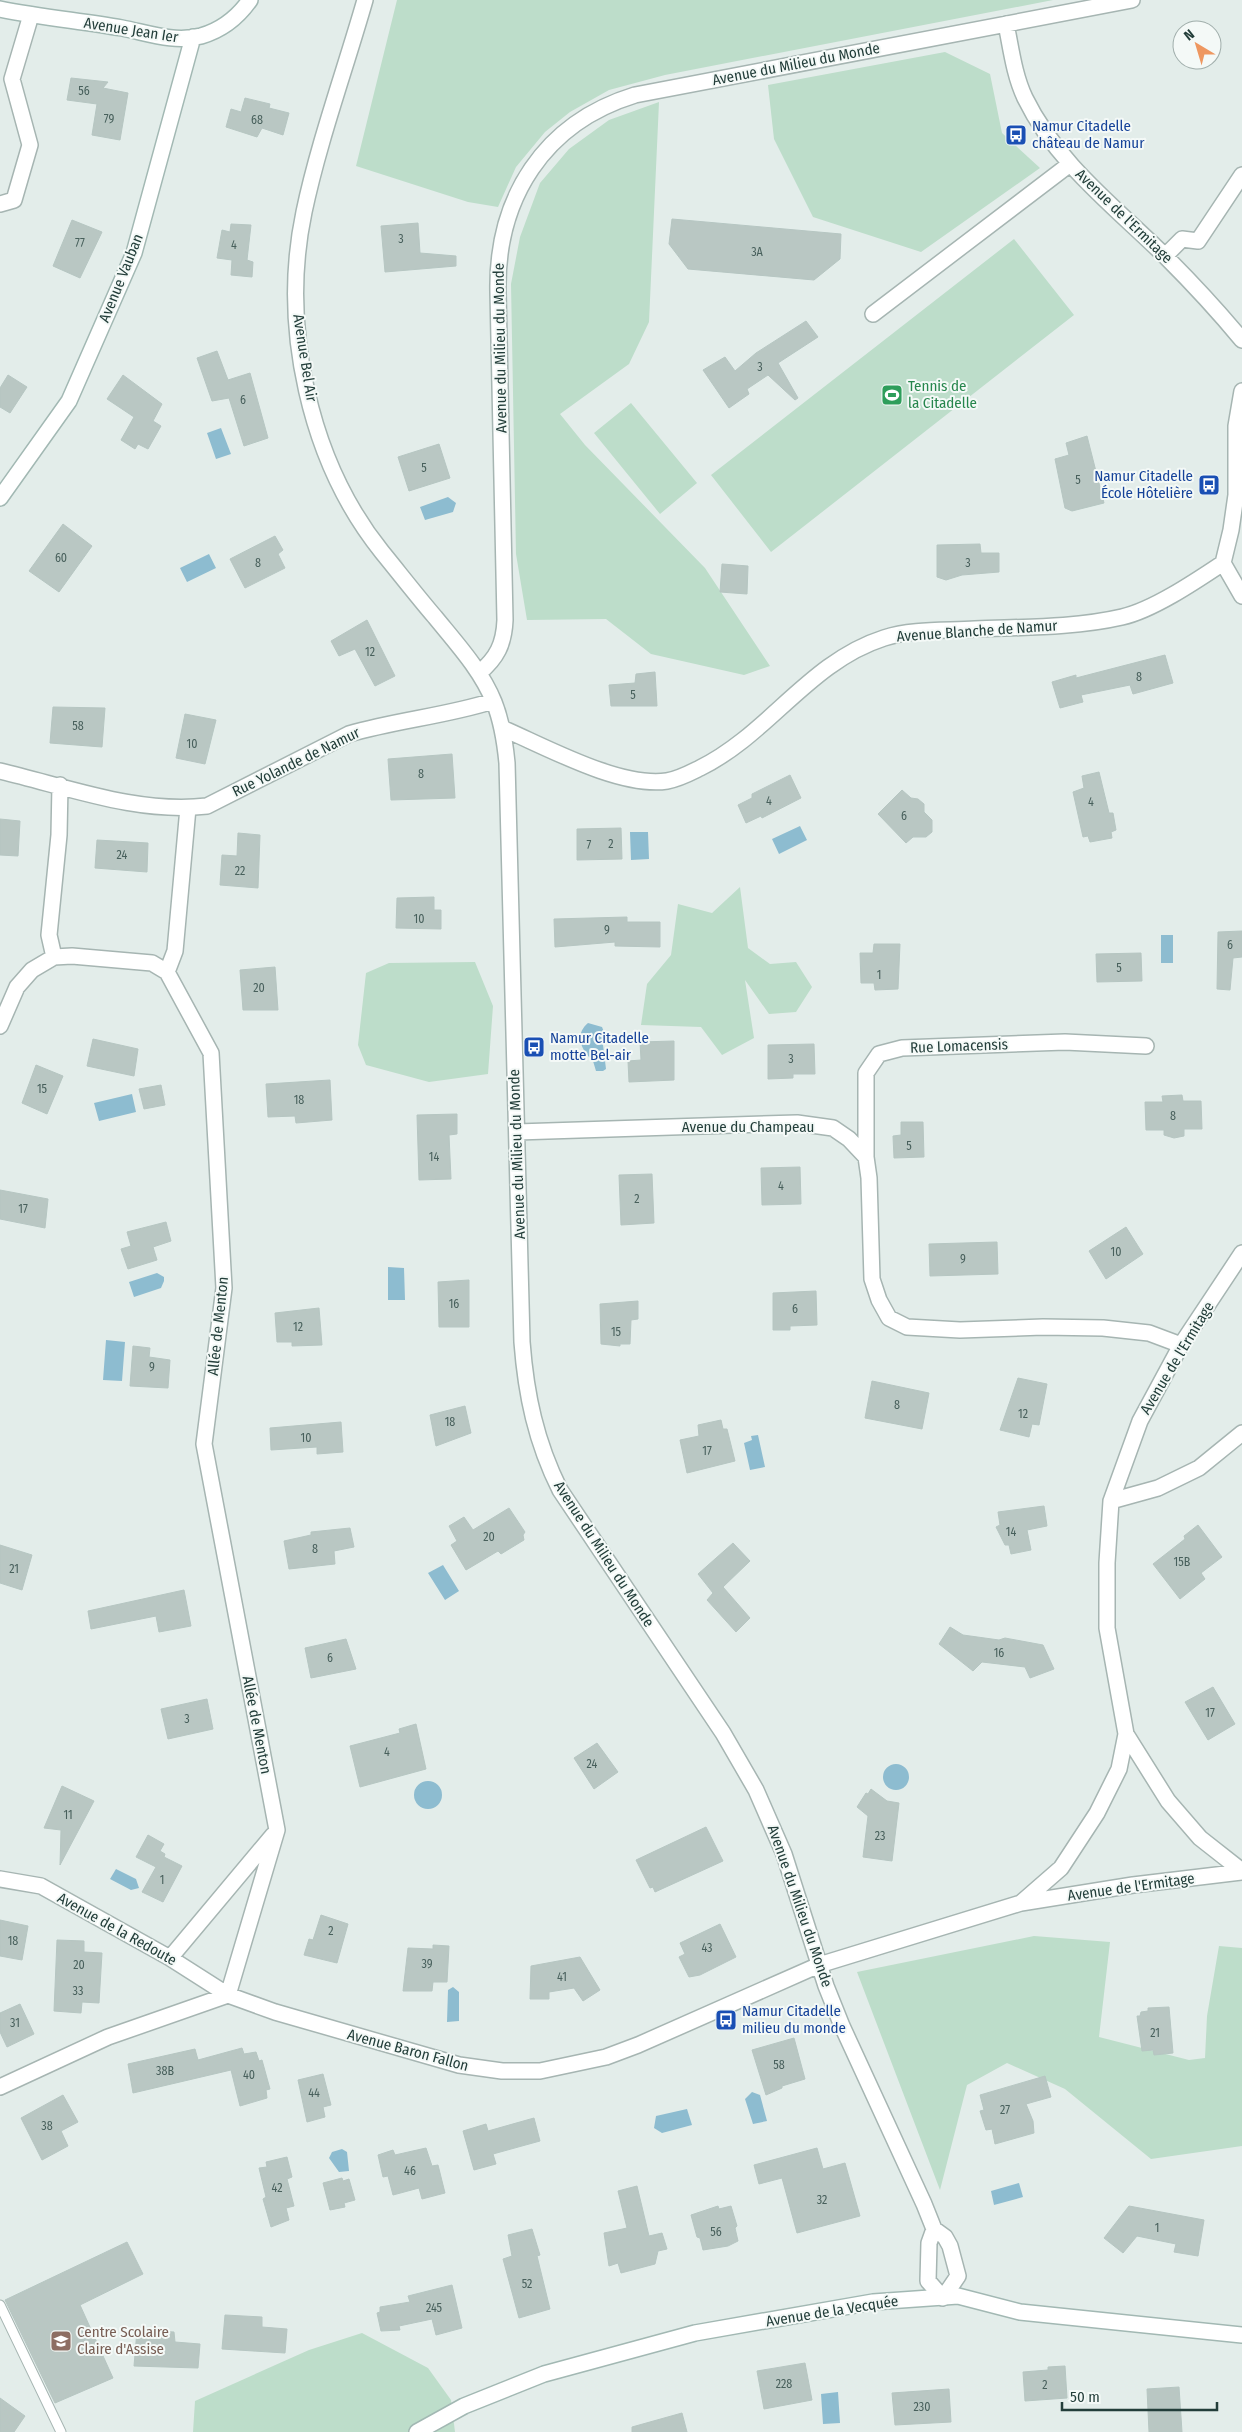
<svg xmlns="http://www.w3.org/2000/svg" width="1242" height="2432" viewBox="0 0 1242 2432" font-family="'Fira Sans Condensed',sans-serif">
	<style>
		.green { fill: #bdddca }
		.water { fill: #8dbcd0 }
		.building { fill: #b9c7c3; stroke: #b6c6c2 }
		.lines { fill: none; stroke-linecap: round; stroke-linejoin: round }
		.lane-casing { stroke: #a6b5b2; stroke-width: 11 }
		.street-casing { stroke: #a6b5b2; stroke-width: 18 }
		.secondary-casing { stroke: #a2b8b3; stroke-width: 18 }
		.lane { stroke: #fff; stroke-width: 9 }
		.street { stroke: #fff; stroke-width: 15 }
		.secondary { stroke: #fff; stroke-width: 15 }
		.labels { text-anchor: middle; stroke-width: 4; stroke-linejoin: round; paint-order: stroke }
		.number-label { font-size: 12px; fill: #48605c }
		.street-label { font-size: 15px; fill: #233e3a; stroke: #f4f9f7 }
		.transit-label { font-size: 15px; fill: #164399; stroke: #f4f9f7; text-anchor: start }
		.leisure-label { font-size: 15px; fill: #27864d; stroke: #f4f9f7; text-anchor: start }
		.education-label { font-size: 15px; fill: #785e54; stroke: #f4f9f7; text-anchor: start }
	</style>
	<rect width="100%" height="100%" fill="#e3edea"/>
	<path class="green" d="M397,0h656l-388,75 -56,15 -39,22 -25,20 -29,35 -18,40 -30,-5 -112,-36z
		M945,52l45,22 12,59 38,35 -119,84 -108,-35 -39,-78 -6,-54z
		M659,102l-10,220 -20,42 -69,50 25,31 120,123 65,98 -26,9 -93,-21 -45,-35 -79,1 -11,-66 -5,-270 9,-47 20,-54 29,-34 40,-29z
		M1014,239l60,76 -303,237 -60,-77z
		M631,403l66,80 -37,31 -66,-81z
		M740,887l8,61 22,16 26,-2 16,25 -16,25 -27,2 -24,-34 9,58 -32,17 -21,-28 -60,-2 6,-41 24,-29 7,-51 34,9z
		M475,962l18,44 -5,68 -59,8 -63,-17 -8,-20 8,-72 23,-10z
		M1034,1936l76,6 -11,95 90,23 16,-2 2,-42 12,-70 23,2v198l-91,13 -86,-70 -58,-26 -40,22 -27,105 -83,-218z
		M362,2333l66,35 23,32 4,32h-262l2,-31 114,-51z"/>
	<path class="water" d="M221,428l10,26 -15,5 -9,-26z
		M448,497l8,6 -3,9 -28,8 -5,-13z
		M209,554l7,14 -29,14 -7,-14z
		M800,826l7,14 -28,14 -7,-15z
		M630,832h18l1,27 -18,1z
		M1161,935h12v28h-12z
		M588,1023l14,4 4,10 -3,8 3,24 -3,2h-7l-3,-10c-12,-11 -19,-26 -5,-38z
		M132,1094l4,18 -37,9 -5,-18z
		M388,1267l16,1 1,32h-17z
		M157,1273l7,4v4l-3,7 -27,9 -5,-15z
		M106,1340l19,2 -3,39 -19,-1z
		M758,1435l7,32 -15,3 -6,-27 8,-3 -1,-4z
		M443,1565l16,26 -14,9 -17,-27z
		M883 1777a13 13 0 1 1 26 0a13 13 0 1 1-26 0Z
		M414 1795a14 14 0 1 1 28 0a14 14 0 1 1-28 0Z
		M116,1869l20,10 3,9 -8,2 -21,-11z
		M453,1987l6,5v29l-12,1 1,-32z
		M752,2092l8,3 7,26 -14,3 -8,-25z
		M687,2109l5,16 -30,8 -8,-5 2,-12z
		M342,2149l5,3 2,19 -10,1 -10,-14 3,-6z
		M1019,2183l4,14 -29,8 -3,-14z
		M838,2392l2,31 -17,1 -2,-30z"/>
	<path class="building" d="M71,78l37,4 -5,6 25,5 -8,47 -28,-5 5,-31 -30,-4z
		M245,98l25,6 -1,4 20,5 -6,22 -21,-7 -5,9 -31,-10 5,-18 10,3z
		M672,219l169,15 -1,25 -26,21 -126,-11 -19,-25z
		M72,220l30,12 -22,46 -27,-12z
		M418,223l2,30 36,3v10l-71,6 -4,-46z
		M231,224l20,1 -4,35 6,2 -1,15 -21,-2 1,-15 -15,-2 5,-28 8,2z
		M806,321l12,16 -40,26 20,35 -3,2 -27,-25 -21,14 2,5 -20,14 -26,-38 22,-13 10,14 21,-18z
		M217,351l11,29 22,-7 18,65 -24,8 -15,-48 -17,3 -15,-43z
		M8,375l19,12 -17,26 -10,-6v-19z
		M123,375l39,29 -9,17 8,5 -13,23 -10,-5 -3,5 -14,-9 13,-23 -27,-18z
		M1087,436l17,67 -32,8 -7,-3 -10,-49 14,-4 -3,-12z
		M439,444l11,34 -41,13 -11,-34z
		M63,524l29,22 -33,46 -30,-21z
		M275,536l8,14 -5,4 7,14 -40,20 -15,-29z
		M980,544l1,9h18v19l-37,3 -16,5 -9,-3v-32z
		M722,564l26,2 -1,28 -27,-2z
		M367,620l28,56 -20,10 -20,-37 -16,7 -8,-15z
		M1165,655l8,28 -40,11 -3,-9 -49,10 2,7 -23,6 -8,-26 24,-7v3z
		M655,672l2,34h-46l-2,-21 26,-2 1,-9z
		M53,707l52,1 -3,39 -52,-4z
		M185,714l31,6 -11,44 -29,-6z
		M452,754l3,44 -64,2 -3,-41z
		M1099,772l10,41h4l3,17 -5,2 1,6 -22,4 -2,-6 -5,1 -10,-45 11,-4 -2,-12z
		M790,775l11,23 -39,20 -1,-2 -15,7 -8,-18 14,-7v-4z
		M902,790l9,8 7,1 6,5v8l8,8v12l-6,5h-13l-7,6 -28,-29z
		M0,819l20,2 -2,35 -18,-1z
		M621,828l1,31 -45,1v-31z
		M238,833l22,2 -2,53 -38,-3 2,-30 15,1z
		M97,840l51,3 -1,29 -52,-4z
		M434,897v13h7v19l-45,-1 1,-30z
		M627,917v5h33v25l-45,-1v-4l-60,5 -1,-28z
		M1242,931v26l-9,1 -3,32 -13,-1 1,-57z
		M874,944h26l-2,45 -23,1 -1,-7h-13l-1,-30h13z
		M1141,953l1,28 -45,1 -1,-28z
		M275,967l3,43h-35l-3,-40z
		M93,1039l45,10 -4,27 -47,-10z
		M674,1041v39l-45,2 -1,-21 13,-1 -1,-18z
		M814,1044l1,30h-22v4l-25,1v-34z
		M36,1065l27,11 -16,38 -25,-11z
		M330,1080l2,40 -36,3 -1,-7 -27,1 -2,-33z
		M161,1085l4,20 -21,4 -5,-20z
		M1182,1095l1,6h18l1,28h-18v7l-10,2 -10,-3v-5h-18l-1,-28h18l-1,-6z
		M457,1114v20l-8,1 2,44 -32,1 -2,-65z
		M901,1122h22l1,35 -30,1 -1,-22 8,-1z
		M800,1167l1,37 -39,1 -1,-37z
		M652,1174l2,49 -33,2 -2,-50z
		M0,1190l48,9 -3,29 -45,-9z
		M166,1222l5,19 -18,6 4,13 -29,9 -7,-20 10,-3 -4,-14z
		M1126,1227l17,27 -37,25 -17,-28z
		M997,1242l1,32 -68,2 -1,-32z
		M469,1280v47h-30l-1,-45z
		M816,1291l1,34 -27,1v4h-17v-37z
		M638,1301v18l-7,1 -1,24h-10v2l-19,-2 -1,-40z
		M319,1308l3,37 -30,1v-4h-15l-2,-29z
		M133,1346l17,2 -1,9 21,3 -2,28 -38,-2z
		M1018,1378l29,6 -8,41 -7,-1 -3,13 -29,-7z
		M872,1381l57,12 -7,36 -57,-11z
		M465,1406l6,27 -35,13 -6,-31z
		M721,1420l2,9h4l8,32 -48,12 -7,-33 19,-4 -1,-11z
		M341,1422l2,30 -26,2v-7l-46,3 -1,-22z
		M1044,1506l3,20 -20,4 4,20 -20,4 -2,-9h-4l-9,-18 4,-2 -2,-13z
		M509,1508l16,24 -2,3 1,5 -23,14 -3,-3 -32,19 -15,-25 6,-4 -8,-15 15,-9 9,13z
		M1198,1525l24,32 -21,16 4,6 -25,20 -27,-35 32,-25 -1,-3z
		M350,1528l4,19 -20,4 1,13 -46,5 -5,-28 27,-6v-3z
		M733,1543l17,18 -27,26 27,31 -14,14 -29,-32 6,-7 -15,-19z
		M0,1545l32,10 -10,35 -22,-7z
		M184,1590l7,36 -32,6 -3,-16 -65,13 -3,-18z
		M950,1627l13,8 36,5 6,-2 38,7 11,24 -24,9 -5,-11 -43,-5 -9,9 -34,-27z
		M346,1639l10,30 -45,9 -6,-30z
		M1213,1687l22,37 -27,16 -23,-38z
		M207,1699l6,30 -45,10 -7,-30z
		M416,1724l10,45 -66,18 -10,-41 50,-13 -1,-4z
		M597,1743l21,29 -24,17 -20,-31z
		M62,1786l32,15 -34,64 1,-35 -17,-2z
		M871,1789l16,12 12,2 -7,58 -29,-4 5,-41 -11,-9 9,-14 2,1z
		M706,1827l17,34 -68,31 -2,-5 -3,1 -14,-28z
		M148,1835l16,9 -4,7 5,3 -1,3 18,9 -19,36 -21,-10 14,-25 -20,-10z
		M321,1915l27,9 -11,39 -33,-8 5,-16 4,1z
		M0,1920l28,6 -6,34 -22,-4z
		M720,1924l16,33 -36,18 -11,2 -10,-20 6,-3 -5,-11z
		M57,1940l27,1v11l18,1 -3,50 -17,-1 -1,11 -27,-2z
		M433,1945l16,1 -2,36h-14l-1,9h-29l5,-43 25,1z
		M580,1957l20,33 -17,11 -9,-13 -25,4v7h-19l1,-33z
		M20,2004l14,30 -27,13 -7,-15v-19z
		M1169,2007l4,46 -19,2 -1,-5 -11,1 -5,-35h3l1,-4 7,-1v-3z
		M794,2038l11,41 -23,7v2l-16,7 -14,-45z
		M242,2048l2,6 12,-2 3,9 3,-1 8,29 -4,1 1,8 -27,8 -9,-36 -98,23 -5,-29 67,-15 3,11z
		M323,2074l8,31 -8,2 2,10 -18,5 -9,-42z
		M1045,2076l6,21 -25,7 7,17 1,12 -39,11 -3,-15 -6,1 -6,-19 4,-1 -4,-15z
		M63,2095l15,27 -17,9 7,15 -26,14 -21,-42z
		M534,2118l6,23 -47,13 3,10 -22,6 -11,-39 23,-7 2,7z
		M426,2148l6,18 6,-1 7,28 -23,6 -3,-11 -26,7 -5,-19 -5,1 -5,-22 15,-5 2,5z
		M817,2148l6,21 22,-6 15,53 -63,17 -15,-55 -23,6 -5,-19z
		M287,2157l5,20 -5,2 7,27 -8,2 3,12 -18,7 -8,-28 3,-2 -7,-29 8,-1 -1,-5z
		M342,2178l1,3 6,-2 6,21 -11,3 1,4 -15,3 -7,-27z
		M637,2186l12,50 13,-3 5,16 -9,2 -3,13 -34,9 -3,-10 -9,3 -5,-33 23,-5 -9,-37z
		M718,2206l1,3 12,-3 6,20 -2,2 3,13 -10,5 -25,4 -3,-12 -3,-1 -6,-22z
		M1129,2206l75,14 -6,36 -24,-4 2,-8 -39,-8 -14,17 -19,-15z
		M532,2229l8,26 -3,1 13,53 -31,9 -16,-59 9,-3 -4,-21z
		M127,2242l16,32 -63,31 33,73 -58,25 -50,-103z
		M452,2285l10,43 -26,7 -4,-16 -33,7 1,4 -19,1 -4,-18 3,-1v-5l30,-5 -2,-6z
		M225,2315l37,2v10l25,2 -2,24 -63,-4z
		M137,2330l37,2 1,10 25,2 -2,24 -64,-2z
		M805,2363l7,37 -48,9 -7,-38z
		M1065,2366l2,32 -42,3 -2,-29 25,-2v-3z
		M1179,2387l3,45h-33l-2,-43z
		M949,2389l2,33 -56,3 -3,-32z
		M0,2398l25,18 -11,16h-14z
		M682,2413l5,19h-55v-5z"/>
	<g class="lines">
		<g class="lane-casing">
			<path id="lane" d="M0,2305l61,127"/>
		</g>
		<g class="street-casing">
			<path id="street" d="M365,0c-20,70 -46,141 -61,212 -24,114 5,249 78,340 18,22 35,44 53,65 22,27 46,53 59,85 8,20 11,40 13,61l15,579c4,53 14,100 38,148l163,243 33,57 28,64 42,132 16,40 82,178 10,25 11,8 5,9 8,30 -15,22 -15,-17 1,-38 5,-14
				M1006,24c5,24 8,51 19,74 31,64 90,109 140,158 27,27 53,55 77,84
				M0,204l14,-4 16,-55 -18,-66 19,-64
				M1165,256l17,-17 16,2 44,-66
				M873,314l197,-150
				M1242,391l-6,35v69l-5,35 -8,33 19,33
				M479,673c18,-15 25,-29 26,-53l-7,-328c-2,-94 46,-169 137,-197l497,-95
				M502,728c44,19 118,60 165,53 12,-2 23,-8 33,-13 69,-34 109,-106 184,-130 28,-9 61,-7 91,-9 48,-2 99,-1 147,-12 31,-7 74,-36 101,-54
				M0,771c68,16 137,43 207,35l142,-72c48,-14 97,-18 144,-33
				M54,957l-5,-22 10,-100 1,-50
				M167,972l8,-21 13,-143
				M0,1026l17,-39 15,-17 22,-13 18,-1 80,7 15,9 44,81 13,235 -20,156 73,386 -49,165 -58,-37 -129,-72 -41,-7
				M517,1132l280,-9 36,5 16,11 17,18 3,21 3,101 7,21 10,18 18,9 53,3 83,-3 60,1 46,5 32,12
				M866,1157v-84l13,-19 23,-6 163,-6 81,4
				M1111,1501l47,-13 41,-20 43,-35
				M1126,1734l42,67 32,37 42,33
				M1022,1902l39,-34 36,-55 22,-44 7,-35 -19,-106v-65l4,-62 29,-80 41,-76 61,-92
				M170,1958l103,-123
				M0,2087l108,-50 120,-42 47,17 184,53 43,6h38l66,-14 32,-12 181,-80 202,-62 112,-18 109,-13"/>
		</g>
		<g class="secondary-casing">
			<path id="secondary" d="M0,9c40,8 81,12 122,19 26,5 52,15 79,8 21,-6 37,-19 49,-36
				M0,498l69,-97 65,-148 59,-216
				M417,2432l47,-26 80,-32 151,-41 178,-31 85,-6 62,16 222,23"/>
		</g>
		<use href="#lane" class="lane"/>
		<use href="#street" class="street"/>
		<use href="#secondary" class="secondary"/>
	</g>
	<defs>
		<g id="bus-square" transform="scale(1.125)"><rect x="-9" y="-9" width="18" height="18" rx="4" fill="#1a4fb4" stroke="#f4f9f7"/><path d="M-5-6H5V4H4V6H2V4H-2V6H-4V4H-5ZM-3.5-4V0h7V-4ZM-3.5 1.2v1.5H-2V1.2ZM2 1.2v1.5H3.5V1.2Z" fill="#fff"/></g>
		<g id="stadium-square" transform="scale(1.125)"><rect x="-9" y="-9" width="18" height="18" rx="4" fill="#2e9e5b" stroke="#f4f9f7"/><path d="M0-5a6.5 5 0 1 0 0 10a6.5 5 0 1 0 0-10ZM-3.5-1.8h7v3.6h-7Z" fill="#fff"/></g>
		<g id="school-square" transform="scale(1.125)"><rect x="-9" y="-9" width="18" height="18" rx="4" fill="#8d6e63" stroke="#f4f9f7"/><path d="M0-5L7-2L0 1L-7-2ZM-4 1L0 2.5L4 1V4Q0 6-4 4Z" fill="#fff"/></g>
	</defs>
	<g fill-rule="evenodd">
		<use href="#bus-square" x="1016" y="135"/>
		<use href="#stadium-square" x="892" y="395"/>
		<use href="#bus-square" x="1209" y="485"/>
		<use href="#bus-square" x="534" y="1047"/>
		<use href="#bus-square" x="726" y="2020"/>
		<use href="#school-square" x="61" y="2341"/>
	</g>
	<g class="labels">
		<g class="number-label">
			<text x="84" y="95">56</text>
			<text x="109" y="123">79</text>
			<text x="257" y="124">68</text>
			<text x="401" y="243">3</text>
			<text x="80" y="247">77</text>
			<text x="234" y="249">4</text>
			<text x="757" y="256">3A</text>
			<text x="760" y="371">3</text>
			<text x="243" y="404">6</text>
			<text x="424" y="472">5</text>
			<text x="1078" y="484">5</text>
			<text x="61" y="562">60</text>
			<text x="258" y="567">8</text>
			<text x="968" y="567">3</text>
			<text x="370" y="656">12</text>
			<text x="1139" y="681">8</text>
			<text x="633" y="699">5</text>
			<text x="78" y="730">58</text>
			<text x="192" y="748">10</text>
			<text x="421" y="778">8</text>
			<text x="769" y="805">4</text>
			<text x="1091" y="806">4</text>
			<text x="904" y="820">6</text>
			<text x="611" y="848">2</text>
			<text x="589" y="849">7</text>
			<text x="122" y="859">24</text>
			<text x="240" y="875">22</text>
			<text x="419" y="923">10</text>
			<text x="607" y="934">9</text>
			<text x="1230" y="949">6</text>
			<text x="1119" y="972">5</text>
			<text x="879" y="979">1</text>
			<text x="259" y="992">20</text>
			<text x="791" y="1063">3</text>
			<text x="42" y="1093">15</text>
			<text x="299" y="1104">18</text>
			<text x="1173" y="1120">8</text>
			<text x="909" y="1150">5</text>
			<text x="434" y="1161">14</text>
			<text x="781" y="1190">4</text>
			<text x="637" y="1203">2</text>
			<text x="23" y="1213">17</text>
			<text x="1116" y="1256">10</text>
			<text x="963" y="1263">9</text>
			<text x="454" y="1308">16</text>
			<text x="795" y="1313">6</text>
			<text x="298" y="1331">12</text>
			<text x="616" y="1336">15</text>
			<text x="152" y="1371">9</text>
			<text x="897" y="1409">8</text>
			<text x="1023" y="1418">12</text>
			<text x="450" y="1426">18</text>
			<text x="306" y="1442">10</text>
			<text x="707" y="1455">17</text>
			<text x="1011" y="1536">14</text>
			<text x="489" y="1541">20</text>
			<text x="315" y="1553">8</text>
			<text x="1182" y="1566">15B</text>
			<text x="14" y="1573">21</text>
			<text x="999" y="1657">16</text>
			<text x="330" y="1662">6</text>
			<text x="1210" y="1717">17</text>
			<text x="187" y="1723">3</text>
			<text x="387" y="1756">4</text>
			<text x="592" y="1768">24</text>
			<text x="68" y="1819">11</text>
			<text x="880" y="1840">23</text>
			<text x="162" y="1884">1</text>
			<text x="331" y="1935">2</text>
			<text x="13" y="1945">18</text>
			<text x="707" y="1952">43</text>
			<text x="427" y="1968">39</text>
			<text x="79" y="1969">20</text>
			<text x="562" y="1981">41</text>
			<text x="78" y="1995">33</text>
			<text x="15" y="2027">31</text>
			<text x="1155" y="2037">21</text>
			<text x="779" y="2069">58</text>
			<text x="165" y="2075">38B</text>
			<text x="249" y="2079">40</text>
			<text x="314" y="2097">44</text>
			<text x="1005" y="2114">27</text>
			<text x="47" y="2130">38</text>
			<text x="410" y="2175">46</text>
			<text x="277" y="2192">42</text>
			<text x="822" y="2204">32</text>
			<text x="1157" y="2232">1</text>
			<text x="716" y="2236">56</text>
			<text x="527" y="2288">52</text>
			<text x="434" y="2312">245</text>
			<text x="784" y="2388">228</text>
			<text x="1045" y="2389">2</text>
			<text x="922" y="2411">230</text>
		</g>
		<g class="street-label">
			<text transform="translate(131 30) rotate(9)" y="5">Avenue Jean Ier</text>
			<text transform="translate(796 64) rotate(-11)" y="5">Avenue du Milieu du Monde</text>
			<text transform="translate(1124 216) rotate(44)" y="5">Avenue de l'Ermitage</text>
			<text transform="translate(121 278) rotate(-68)" y="5">Avenue Vauban</text>
			<text transform="translate(500 348) rotate(-91)" y="5">Avenue du Milieu du Monde</text>
			<text transform="translate(305 358) rotate(81)" y="5">Avenue Bel Air</text>
			<text transform="translate(977 631) rotate(-4)" y="5">Avenue Blanche de Namur</text>
			<text transform="translate(296 762) rotate(-26)" y="5">Rue Yolande de Namur</text>
			<text transform="translate(959 1046) rotate(-2)" y="5">Rue Lomacensis</text>
			<text x="748" y="1132">Avenue du Champeau</text>
			<text transform="translate(517 1154) rotate(-92)" y="5">Avenue du Milieu du Monde</text>
			<text transform="translate(218 1326) rotate(-84)" y="5">Allée de Menton</text>
			<text transform="translate(1177 1358) rotate(-59)" y="5">Avenue de l'Ermitage</text>
			<text transform="translate(604 1554) rotate(57)" y="5">Avenue du Milieu du Monde</text>
			<text transform="translate(257 1725) rotate(79)" y="5">Allée de Menton</text>
			<text transform="translate(1131 1887) rotate(-8)" y="5">Avenue de l'Ermitage</text>
			<text transform="translate(800 1906) rotate(71)" y="5">Avenue du Milieu du Monde</text>
			<text transform="translate(117 1929) rotate(29)" y="5">Avenue de la Redoute</text>
			<text transform="translate(408 2050) rotate(15)" y="5">Avenue Baron Fallon</text>
			<text transform="translate(832 2311) rotate(-9)" y="5">Avenue de la Vecquée</text>
		</g>
		<g class="transit-label">
			<text x="1032" y="131">Namur Citadelle<tspan x="1032" dy="17">château de Namur</tspan></text>
			<text x="1193" y="481" text-anchor="end">Namur Citadelle<tspan x="1193" dy="17">École Hôtelière</tspan></text>
			<text x="550" y="1043">Namur Citadelle<tspan x="550" dy="17">motte Bel-air</tspan></text>
			<text x="742" y="2016">Namur Citadelle<tspan x="742" dy="17">milieu du monde</tspan></text>
		</g>
		<g class="leisure-label">
			<text x="908" y="391">Tennis de<tspan x="908" dy="17">la Citadelle</tspan></text>
		</g>
		<g class="education-label">
			<text x="77" y="2337">Centre Scolaire<tspan x="77" dy="17">Claire d'Assise</tspan></text>
		</g>
	</g>
	<g transform="translate(1197 45) rotate(322)"><circle r="24" fill="#f4f9f7" stroke="#a0aeab"/>
	<path d="M0-4L9 19L0 12L-9 19Z" fill="#ee9760"/>
	<text y="-8" font-size="14" font-weight="bold" text-anchor="middle" fill="#233e3a">N</text>
	</g>
	<path d="M1062 2402v8h155v-8" fill="none" stroke="#233e3a" stroke-width="2.5"/>
	<text x="1070" y="2402" font-size="15" fill="#233e3a" stroke="#f4f9f7" stroke-width="4" paint-order="stroke">50 m</text>
</svg>
